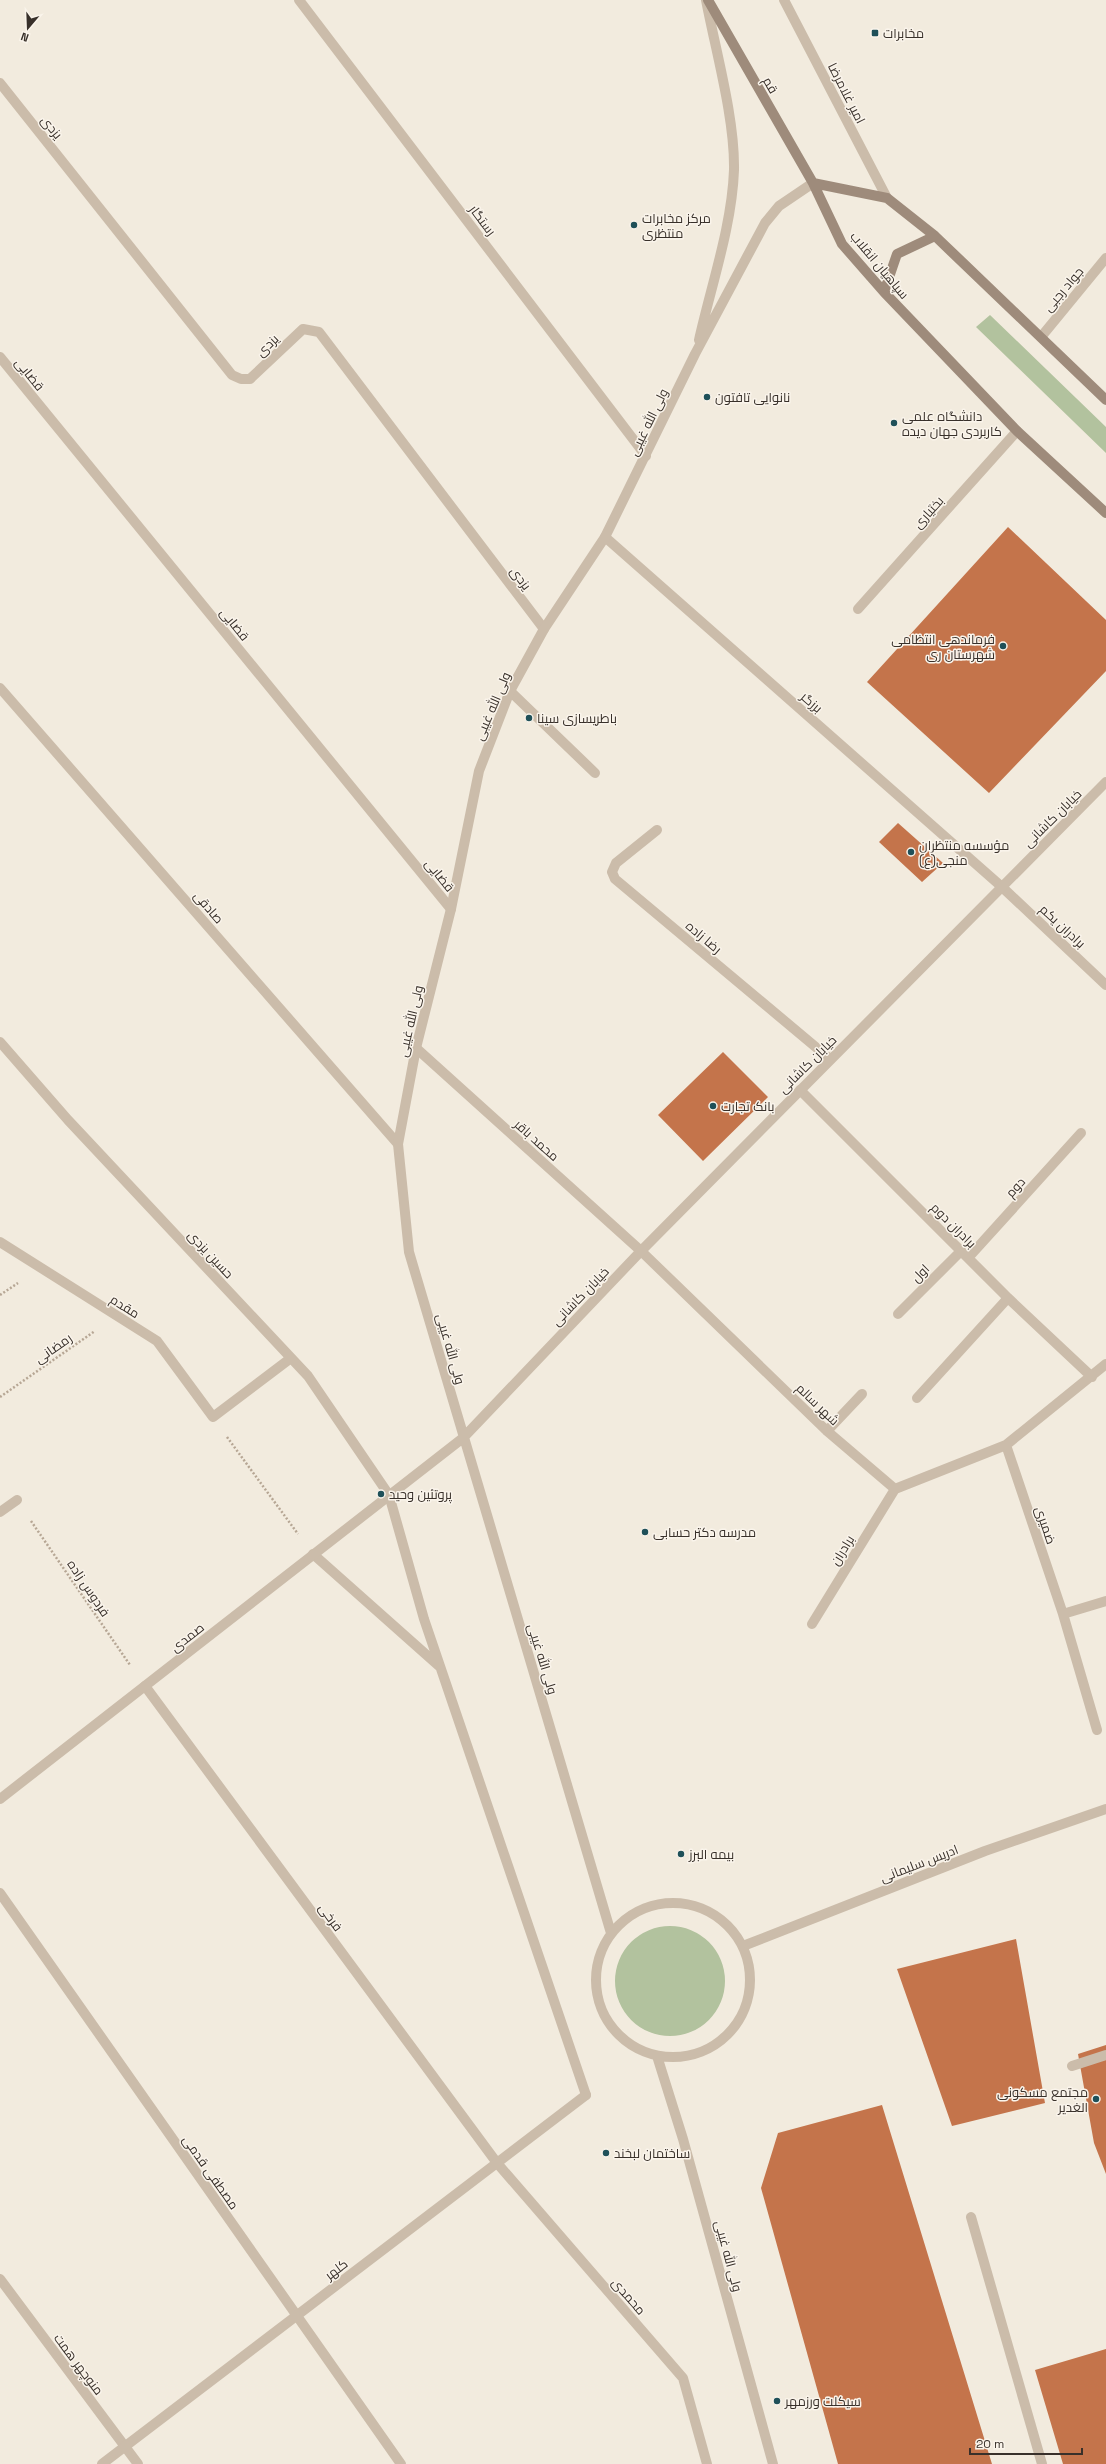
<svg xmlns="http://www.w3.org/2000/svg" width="1106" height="2464" viewBox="0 0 1106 2464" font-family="'Space Grotesk',Cairo,sans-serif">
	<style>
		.green { fill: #b2c29e }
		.building { fill: #c4744b }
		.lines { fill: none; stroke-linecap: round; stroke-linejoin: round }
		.path { stroke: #b6a694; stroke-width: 2.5; stroke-dasharray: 2 2; stroke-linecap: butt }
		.minor { stroke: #cbbcaa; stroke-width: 10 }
		.tertiary { stroke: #cbbcaa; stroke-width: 10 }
		.secondary { stroke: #9e8b7b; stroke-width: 10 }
		.poi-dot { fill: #1f5059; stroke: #faf4eb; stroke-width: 1.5 }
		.labels { text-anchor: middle; stroke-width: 3; stroke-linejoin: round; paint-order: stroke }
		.poi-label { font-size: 13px; fill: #38302a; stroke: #faf4eb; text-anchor: start }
		.street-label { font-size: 13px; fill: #38302a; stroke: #faf4eb }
	</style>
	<rect width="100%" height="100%" fill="#f2ebde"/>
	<path class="green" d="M990,315l116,112v26l-130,-126z
		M615 1981a55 55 0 1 1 110 0a55 55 0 1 1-110 0Z"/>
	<path class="building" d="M1008,527l98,93v51l-117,122 -122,-111z
		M898,823l45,40 -21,19 -43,-40z
		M723,1052l45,45 -65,64 -45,-46z
		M1016,1939l29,164 -93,23 -55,-157z
		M1106,2045v129l-12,-31 -16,-89z
		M882,2105l110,359h-154l-77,-276 17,-55z
		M1106,2349v115h-43l-28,-94z"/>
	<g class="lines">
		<path class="path" d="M0,1295l18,-12
			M0,1397l95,-66
			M227,1437l71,97
			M31,1521l99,144"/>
		<path class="minor" d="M299,0l347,456
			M784,0l103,198
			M0,83l232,292 9,4h9l53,-50 16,3 225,297
			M1041,337l65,-79
			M0,357l451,552
			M605,537l397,350 104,98
			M858,609l159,-178
			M0,688l398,456
			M510,691l85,82
			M657,830l-41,33 -4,9 3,7 215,180
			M0,1042l68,78 240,256 81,119 35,124 162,476
			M416,1048l225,203 186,180 68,58 111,-44 100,-81
			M800,1090l208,208 84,79
			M0,1242l157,99 56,76 78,-59
			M968,1258l113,-125
			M898,1314l63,-63
			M917,1398l91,-100
			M827,1431l35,-37
			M1006,1445l57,169 34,116
			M0,1512l17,-12
			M313,1554l126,112
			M1063,1614l43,-13
			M812,1624l83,-135
			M145,1686l352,477 186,215 24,86
			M1072,2066l34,-11
			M971,2217l71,247
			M0,2279l138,185"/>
		<path class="tertiary" d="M699,340c12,-54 33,-114 35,-170 1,-51 -18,-118 -28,-170
			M0,1799l463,-361 178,-187 465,-469
			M0,1893l401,571
			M596 1980a77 77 0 1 1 154 0a77 77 0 1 1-154 0Z
			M611,1933l-202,-681 -11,-108 18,-96 35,-139 28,-138 31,-80 34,-62 61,-92 90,-183 70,-131 14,-17 34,-23
			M743,1946l242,-95 121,-42
			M657,2056l26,83 90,325
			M102,2464l484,-369"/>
		<path class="secondary" d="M708,0l105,183 29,61 42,48 133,139 89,82
			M813,183l74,15 48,38 171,164
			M884,292l13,-38 38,-18"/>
	</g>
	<g class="poi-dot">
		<rect x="871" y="29" width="8" height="8" rx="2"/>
		<circle cx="634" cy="225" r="4"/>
		<circle cx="707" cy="397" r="4"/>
		<circle cx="894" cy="423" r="4"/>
		<circle cx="1003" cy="646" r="4"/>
		<circle cx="529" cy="718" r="4"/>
		<circle cx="911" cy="852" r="4"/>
		<circle cx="713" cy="1106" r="4"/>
		<circle cx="381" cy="1494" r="4"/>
		<circle cx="645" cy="1532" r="4"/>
		<circle cx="681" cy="1854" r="4"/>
		<circle cx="1096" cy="2099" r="4"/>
		<circle cx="606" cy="2153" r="4"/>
		<circle cx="777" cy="2401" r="4"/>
	</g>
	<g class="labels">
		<g class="poi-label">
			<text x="883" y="38">مخابرات</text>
			<text x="642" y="223">مرکز مخابرات<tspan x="642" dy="15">منتظری</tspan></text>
			<text x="715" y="402">نانوایی تافتون</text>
			<text x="902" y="421">دانشگاه علمی<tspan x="902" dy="15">کاربردی جهان دیده</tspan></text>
			<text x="995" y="644" text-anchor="end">فرماندهی انتظامی<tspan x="995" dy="15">شهرستان ری</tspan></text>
			<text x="537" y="723">باطریسازی سینا</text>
			<text x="919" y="850">مؤسسه منتظران<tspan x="919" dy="15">منجی(ع)</tspan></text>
			<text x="721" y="1111">بانک تجارت</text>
			<text x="389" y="1499">پروتئین وحید</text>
			<text x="653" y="1537">مدرسه دکتر حسابی</text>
			<text x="689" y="1859">بیمه البرز</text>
			<text x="1088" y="2097" text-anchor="end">مجتمع مسکونی<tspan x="1088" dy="15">الغدیر</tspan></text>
			<text x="614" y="2158">ساختمان لبخند</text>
			<text x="785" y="2406">سیکلت ورزمهر</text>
		</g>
		<g class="street-label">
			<text transform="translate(771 85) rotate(60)" y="5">قم</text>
			<text transform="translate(847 93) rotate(63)" y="5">امیر غلامرضا</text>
			<text transform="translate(52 127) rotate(51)" y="5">یزدی</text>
			<text transform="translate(483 220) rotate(53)" y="5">رستگار</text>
			<text transform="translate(880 265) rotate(50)" y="5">سپاهیان انقلاب</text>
			<text transform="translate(1063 289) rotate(-50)" y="5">جواد رجبی</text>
			<text transform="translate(267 345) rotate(-44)" y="5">یزدی</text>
			<text transform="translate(30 374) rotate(51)" y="5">قضایی</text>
			<text transform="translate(648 422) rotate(-64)" y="5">ولی الله غیبی</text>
			<text transform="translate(928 512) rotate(-48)" y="5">بختیاری</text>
			<text transform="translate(521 578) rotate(53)" y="5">یزدی</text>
			<text transform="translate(235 624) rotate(51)" y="5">قضایی</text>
			<text transform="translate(812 702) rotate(41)" y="5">برزگر</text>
			<text transform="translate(492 706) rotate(-67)" y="5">ولی الله غیبی</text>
			<text transform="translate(1052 818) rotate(-45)" y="5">خیابان کاشانی</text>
			<text transform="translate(440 875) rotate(51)" y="5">قضایی</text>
			<text transform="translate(209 907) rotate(49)" y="5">صادقی</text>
			<text transform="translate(1063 926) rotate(43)" y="5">برادران یکم</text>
			<text transform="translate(704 937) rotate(40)" y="5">رضا زاده</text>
			<text transform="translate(410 1021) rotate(-77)" y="5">ولی الله غیبی</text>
			<text transform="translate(807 1064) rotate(-45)" y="5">خیابان کاشانی</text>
			<text transform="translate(537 1140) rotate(42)" y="5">محمد باقر</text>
			<text transform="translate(1015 1187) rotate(-48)" y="5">دوم</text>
			<text transform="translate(954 1225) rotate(45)" y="5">برادران دوم</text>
			<text transform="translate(211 1254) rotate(47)" y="5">حسین یزدی</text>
			<text transform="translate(920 1273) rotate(-45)" y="5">اول</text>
			<text transform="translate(580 1296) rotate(-46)" y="5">خیابان کاشانی</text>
			<text transform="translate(125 1306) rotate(32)" y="5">مقدم</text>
			<text transform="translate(53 1348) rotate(-35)" y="5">رمضانی</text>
			<text transform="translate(451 1349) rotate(74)" y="5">ولی الله غیبی</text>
			<text transform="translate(818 1404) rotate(44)" y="5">شهر سالم</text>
			<text transform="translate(1046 1525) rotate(71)" y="5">ضمیری</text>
			<text transform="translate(842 1550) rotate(-58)" y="5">برادران</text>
			<text transform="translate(89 1588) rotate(56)" y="5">فردوس زاده</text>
			<text transform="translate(187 1637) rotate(-38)" y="5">صمدی</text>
			<text transform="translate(543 1659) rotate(73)" y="5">ولی الله غیبی</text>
			<text transform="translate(919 1863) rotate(-21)" y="5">ادریس سلیمانی</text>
			<text transform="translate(331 1917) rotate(54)" y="5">فرخی</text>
			<text transform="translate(211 2172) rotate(55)" y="5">مصطفی قدمی</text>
			<text transform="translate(729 2256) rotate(75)" y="5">ولی الله غیبی</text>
			<text transform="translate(336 2269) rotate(-37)" y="5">کلهر</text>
			<text transform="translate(629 2296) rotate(49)" y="5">محمدی</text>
			<text transform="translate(79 2364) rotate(53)" y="5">منوچهر همت</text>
		</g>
	</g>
	<g transform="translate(28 28) rotate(199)" stroke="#faf4eb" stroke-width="3" paint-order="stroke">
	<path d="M0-3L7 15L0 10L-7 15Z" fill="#38302a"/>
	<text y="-6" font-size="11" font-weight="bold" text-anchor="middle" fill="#38302a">N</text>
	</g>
	<path d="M970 2448v6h112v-6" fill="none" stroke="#38302a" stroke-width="2"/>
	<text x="976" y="2448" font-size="12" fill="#38302a" stroke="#faf4eb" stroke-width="3" paint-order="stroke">20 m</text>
</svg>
